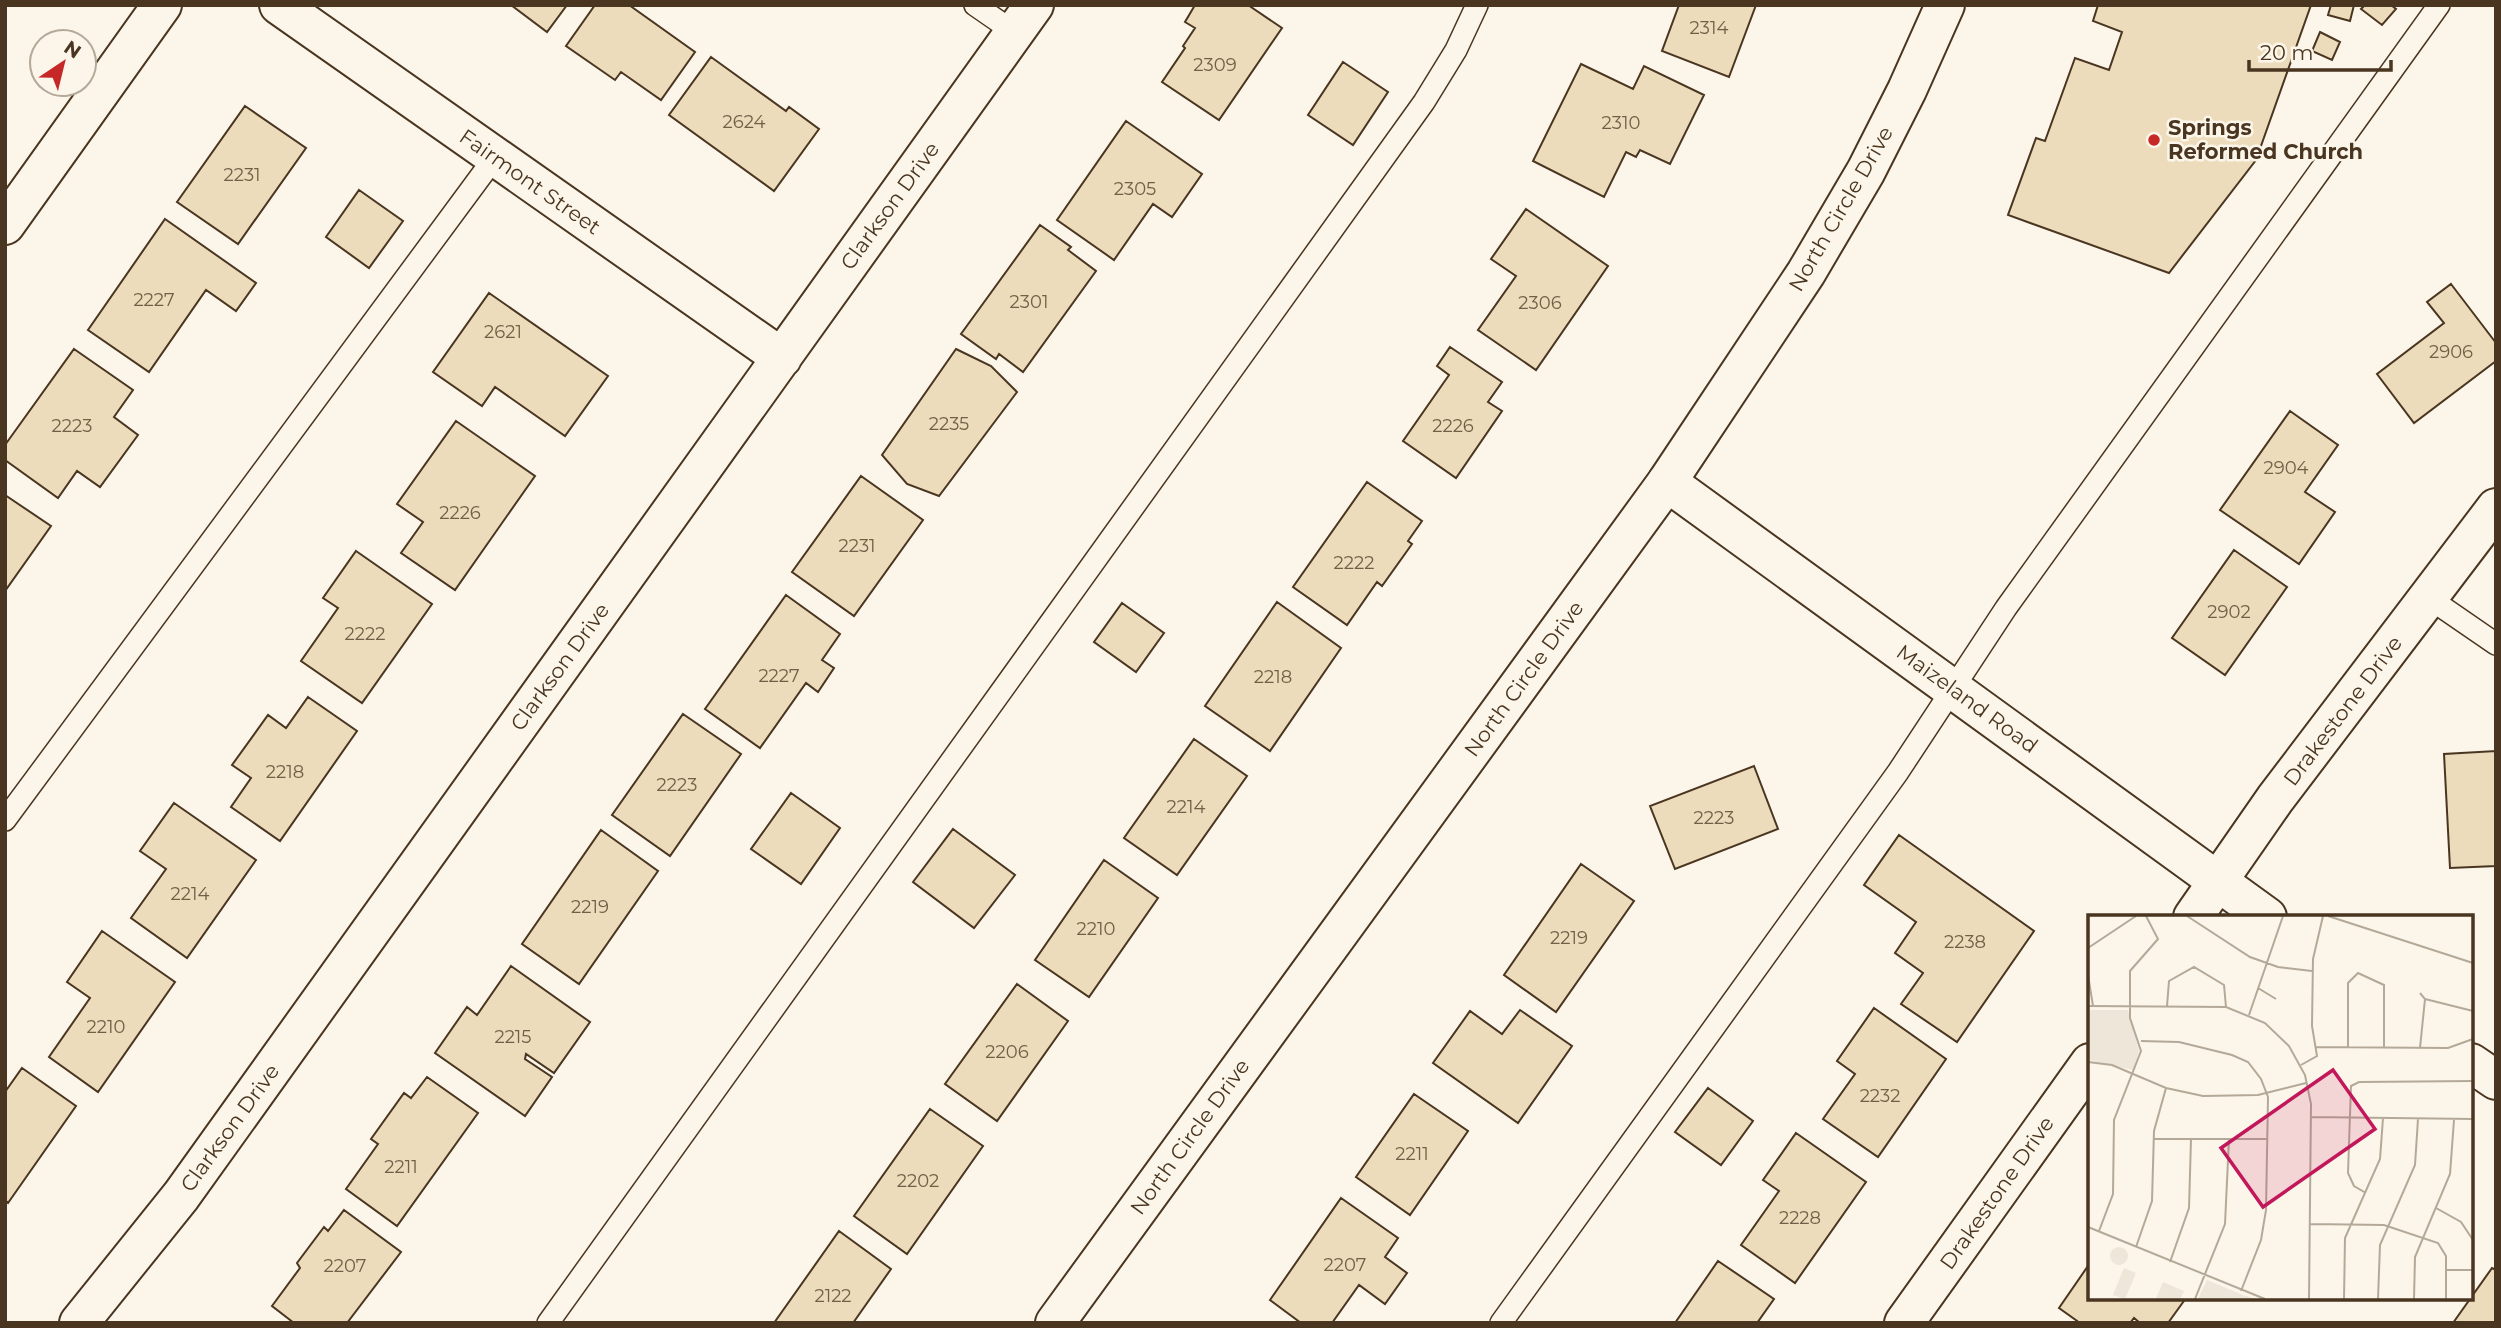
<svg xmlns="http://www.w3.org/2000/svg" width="2501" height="1328" viewBox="0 0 2501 1328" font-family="Montserrat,sans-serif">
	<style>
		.building { fill: #ecdcbc; stroke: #4a3520; stroke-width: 2 }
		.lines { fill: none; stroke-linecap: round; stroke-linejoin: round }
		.service-casing { stroke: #4a3520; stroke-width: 24 }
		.minor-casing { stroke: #4a3520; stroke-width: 42 }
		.secondary-casing { stroke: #4a3520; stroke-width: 42 }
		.primary-casing { stroke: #4a3520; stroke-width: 42 }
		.service { stroke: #fbf6e9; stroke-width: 21 }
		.minor { stroke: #fbf6e9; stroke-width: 38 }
		.secondary { stroke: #fbf6e9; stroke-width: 38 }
		.primary { stroke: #fbf6e9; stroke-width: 38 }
		.poi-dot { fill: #c62828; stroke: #fbf6e9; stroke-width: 2.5 }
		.labels { text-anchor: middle; stroke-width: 5; stroke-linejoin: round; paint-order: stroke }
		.number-label { font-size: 18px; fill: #725f47 }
		.poi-label { font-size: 21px; font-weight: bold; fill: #4a3520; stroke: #fbf6e9; text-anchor: start }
		.street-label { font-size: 21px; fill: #4a3520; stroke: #fbf6e9 }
		.inset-road { fill: none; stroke: #b4a999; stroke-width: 2 }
		.view { fill: #c2185b; fill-opacity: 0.15; stroke: #c2185b; stroke-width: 3.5 }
		.inset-edge { fill: none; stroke: #4a3520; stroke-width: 3.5 }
	</style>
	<rect width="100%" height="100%" fill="#fbf6e9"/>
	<path class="building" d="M511,5h56l-20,27z
		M595,5h34l66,47 -34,48 -40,-28 -6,8 -49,-34z
		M1195,5h53l34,23 -63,92 -57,-38 23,-34 -2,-2 12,-18 -10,-6z
		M1679,5h77l-27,72 -67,-26z
		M2098,5h213l-55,155 -87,113 -161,-58 28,-77 9,3 30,-83 34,12 13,-38 -29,-11z
		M2331,5h23l-4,16 -22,-6z
		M2365,5h26l5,4 -14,16 -21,-16z
		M2320,32l20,10 -8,18 -20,-9z
		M711,57l75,54 3,-4 30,22 -45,62 -105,-76z
		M1343,62l45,30 -35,53 -45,-30z
		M1581,64l52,25 11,-23 60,29 -34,69 -30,-14 -4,7 -10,-5 -22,45 -71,-36z
		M245,106l61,42 -68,96 -61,-42z
		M1126,121l76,53 -30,43 -19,-13 -39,56 -57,-40z
		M359,190l44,31 -34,47 -43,-31z
		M1526,209l82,57 -72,104 -58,-40 38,-54 -25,-17z
		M165,219l91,64 -20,28 -30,-21 -57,82 -61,-42z
		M1040,225l31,22 -3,3 28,21 -73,101 -24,-18 -3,5 -35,-25z
		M2451,284l45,59v18l-82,62 -37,-49 67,-51 -17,-21z
		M489,293l119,83 -43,60 -70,-49 -13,19 -49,-34z
		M1450,347l52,35 -14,20 14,9 -46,67 -53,-37 46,-66 -12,-9z
		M74,349l59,41 -19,27 24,18 -38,52 -23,-16 -19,27 -53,-38v-15z
		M956,349l35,17 26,26 -78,104 -32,-12 -25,-29z
		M2290,411l48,34 -33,47 30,20 -36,52 -79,-54z
		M456,421l79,55 -80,114 -54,-37 22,-31 -26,-18z
		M861,476l62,44 -69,96 -62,-44z
		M1367,482l55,39 -14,20 4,3 -30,42 -5,-4 -30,43 -54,-38z
		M5,495l46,31 -46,65z
		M2234,550l53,37 -62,88 -53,-37z
		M356,551l76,53 -70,99 -61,-42 37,-53 -15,-10z
		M786,595l54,39 -18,26 12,8 -16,24 -12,-9 -46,65 -55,-39z
		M1277,602l64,46 -71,103 -65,-45z
		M1122,603l42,30 -28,39 -42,-30z
		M308,697l49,34 -77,110 -49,-34 20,-29 -19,-13 36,-50 18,13z
		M683,714l58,40 -71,102 -58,-41z
		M1194,739l53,37 -70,99 -53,-37z
		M2496,751v115l-46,2 -6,-114z
		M1754,766l24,63 -103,40 -25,-63z
		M791,793l49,35 -39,56 -50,-35z
		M174,803l82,57 -69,98 -56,-40 35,-49 -26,-18z
		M953,829l62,46 -41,53 -61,-46z
		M601,830l57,41 -79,113 -57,-40z
		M1899,835l135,96 -77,111 -56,-38 22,-31 -28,-20 21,-31 -52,-37z
		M1104,860l54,38 -69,99 -54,-37z
		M1581,864l53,37 -78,111 -52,-37z
		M102,931l73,51 -77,110 -49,-35 41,-59 -23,-16z
		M511,966l79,56 -36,51 -28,-19 -1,5 27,18 -27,39 -90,-63 32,-46 10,8z
		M1017,984l51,37 -71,100 -52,-37z
		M1874,1008l72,51 -68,98 -55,-38 32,-45 -18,-13z
		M1520,1010l52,36 -54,77 -85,-60 37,-52 32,23z
		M22,1068l54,38 -68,97 -3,-3v-108z
		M427,1077l51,36 -81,113 -51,-37 32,-45 -7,-5 33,-46 7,5z
		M1708,1088l45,33 -32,44 -46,-33z
		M1414,1094l54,37 -58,84 -54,-38z
		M930,1109l53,37 -76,108 -53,-38z
		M1796,1133l70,49 -71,101 -54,-38 38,-54 -16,-11z
		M1341,1198l57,40 -13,19 22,16 -22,31 -26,-19 -27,38h-31l-31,-23z
		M344,1210l57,42 -54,71h-53l-22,-17 28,-38 -3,-5 27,-36 4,4z
		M839,1231l52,38 -38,54h-79z
		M1718,1261l56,38 -17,24h-82z
		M2090,1263v35h96l-18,25h-28l-6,-5 -4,5h-50l-21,-15z
		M2492,1268l4,2v53h-43z"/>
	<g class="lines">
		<g class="service-casing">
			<path id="service" d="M975,5l39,27
				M2429,598l67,46
				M5,820l490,-663
				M548,1323l876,-1221 32,-52 21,-45
				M1501,1323l397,-551 108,-164 433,-603"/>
		</g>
		<g class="minor-casing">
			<path id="minor" d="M279,5l503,353
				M5,225l157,-220
				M2193,917l82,-118 221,-291
				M79,1323l102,-127 853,-1191
				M1904,1323l186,-260"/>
		</g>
		<g class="secondary-casing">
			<path id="secondary" d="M1667,482l600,435
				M2471,1063l25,17"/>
		</g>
		<g class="primary-casing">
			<path id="primary" d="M1055,1323l612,-841 139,-209 60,-102 41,-81 38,-85"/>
		</g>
		<use href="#service" class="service"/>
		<use href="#minor" class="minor"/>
		<use href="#secondary" class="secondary"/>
		<use href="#primary" class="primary"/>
	</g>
	<circle class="poi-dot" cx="2154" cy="140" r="7"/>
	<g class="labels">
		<g class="number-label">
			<text x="1709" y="34">2314</text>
			<text x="1215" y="71">2309</text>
			<text x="744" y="128">2624</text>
			<text x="1621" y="129">2310</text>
			<text x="242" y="181">2231</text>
			<text x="1135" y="195">2305</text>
			<text x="154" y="306">2227</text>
			<text x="1029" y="308">2301</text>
			<text x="1540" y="309">2306</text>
			<text x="503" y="338">2621</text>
			<text x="2451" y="358">2906</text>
			<text x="949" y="430">2235</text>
			<text x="72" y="432">2223</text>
			<text x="1453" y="432">2226</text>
			<text x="2286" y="474">2904</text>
			<text x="460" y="519">2226</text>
			<text x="857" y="552">2231</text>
			<text x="1354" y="569">2222</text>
			<text x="2229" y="618">2902</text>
			<text x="365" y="640">2222</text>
			<text x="779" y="682">2227</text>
			<text x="1273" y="683">2218</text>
			<text x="285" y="778">2218</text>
			<text x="677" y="791">2223</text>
			<text x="1186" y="813">2214</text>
			<text x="1714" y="824">2223</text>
			<text x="190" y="900">2214</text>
			<text x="590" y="913">2219</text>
			<text x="1096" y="935">2210</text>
			<text x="1569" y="944">2219</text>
			<text x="1965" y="948">2238</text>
			<text x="106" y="1033">2210</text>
			<text x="513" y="1043">2215</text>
			<text x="1007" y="1058">2206</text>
			<text x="1880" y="1102">2232</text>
			<text x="1412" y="1160">2211</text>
			<text x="401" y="1173">2211</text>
			<text x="918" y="1187">2202</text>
			<text x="1800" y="1224">2228</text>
			<text x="1345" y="1271">2207</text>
			<text x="345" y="1272">2207</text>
			<text x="833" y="1302">2122</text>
		</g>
		<g class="poi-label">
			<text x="2168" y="135">Springs<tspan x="2168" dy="24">Reformed Church</tspan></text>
		</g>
		<g class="street-label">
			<text transform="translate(530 182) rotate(35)" y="7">Fairmont Street</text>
			<text transform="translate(890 206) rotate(-54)" y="7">Clarkson Drive</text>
			<text transform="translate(1841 209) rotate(-60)" y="7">North Circle Drive</text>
			<text transform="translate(560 667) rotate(-54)" y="7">Clarkson Drive</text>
			<text transform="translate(1524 679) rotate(-54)" y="7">North Circle Drive</text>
			<text transform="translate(1967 699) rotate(36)" y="7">Maizeland Road</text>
			<text transform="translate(2343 711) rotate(-53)" y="7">Drakestone Drive</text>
			<text transform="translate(230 1128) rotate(-54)" y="7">Clarkson Drive</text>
			<text transform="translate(1190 1137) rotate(-54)" y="7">North Circle Drive</text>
			<text transform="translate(1997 1193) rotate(-55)" y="7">Drakestone Drive</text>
		</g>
	</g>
	<g transform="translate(2088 915)">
		<rect width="385" height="385" fill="#fbf6e9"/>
		<path d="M0,95h40l11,41 -6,19 -45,-10zM22 341a9 9 0 1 1 18 0a9 9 0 1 1-18 0ZM36,353l12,5 -11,26 -12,-4zM119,365l36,15 12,4h-57zM75,367l21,9 -4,8h-24z" fill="#ede6d9"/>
		<path class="inset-road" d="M99,1l63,41 28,10 34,4M240,1l145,47M0,33l48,-32M0,60l5,31M170,73l18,11M337,84l48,12M0,91l138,1 39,16 24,23 16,29 6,29 -2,195M79,91l2,-25 25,-14 30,18 2,22M161,100l34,-99M53,126l38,1 53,13 16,7 13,17 7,18 -2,113 -5,30 -20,51M227,132l133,1 25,-9M260,132v-64l10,-10 26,12v62M332,133l5,-49 -5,-6M0,147l24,3 54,23 37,8 55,-1 48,-12M213,150l16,-9 -5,-30 1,-67 10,-43M223,202l162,2M66,224h113M278,278l-12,-7 -6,-13 3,-87 8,-4 114,-1M348,293l25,14 12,18M222,309l74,1 54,18 8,13v43M0,312l177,72M11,316l14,-37 1,-74 27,-69 -11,-33v-47l28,-32 -12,-23M48,332l16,-46 2,-70 12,-43M82,347l19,-54 2,-69M358,355h27M107,384l30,-75 4,-85M256,384l1,-61 35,-79 3,-41M290,384l2,-54 35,-80 3,-46M326,384l1,-42 35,-83 4,-54"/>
		<path class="view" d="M245,155l42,59 -112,78 -42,-59z"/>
		<rect width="385" height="385" class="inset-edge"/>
	</g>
	<rect width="2501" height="1328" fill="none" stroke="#4a3520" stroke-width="14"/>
	<g transform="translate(63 63) rotate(35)"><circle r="33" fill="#fbf6e9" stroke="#b4a999" stroke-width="2"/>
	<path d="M0-5L12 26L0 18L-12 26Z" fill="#c62828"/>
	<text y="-10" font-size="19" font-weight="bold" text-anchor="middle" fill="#4a3520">N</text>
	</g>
	<path d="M2249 60v10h142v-10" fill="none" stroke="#4a3520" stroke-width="3.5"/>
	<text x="2260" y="60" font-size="21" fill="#4a3520" stroke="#fbf6e9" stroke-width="5" paint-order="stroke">20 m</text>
</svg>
